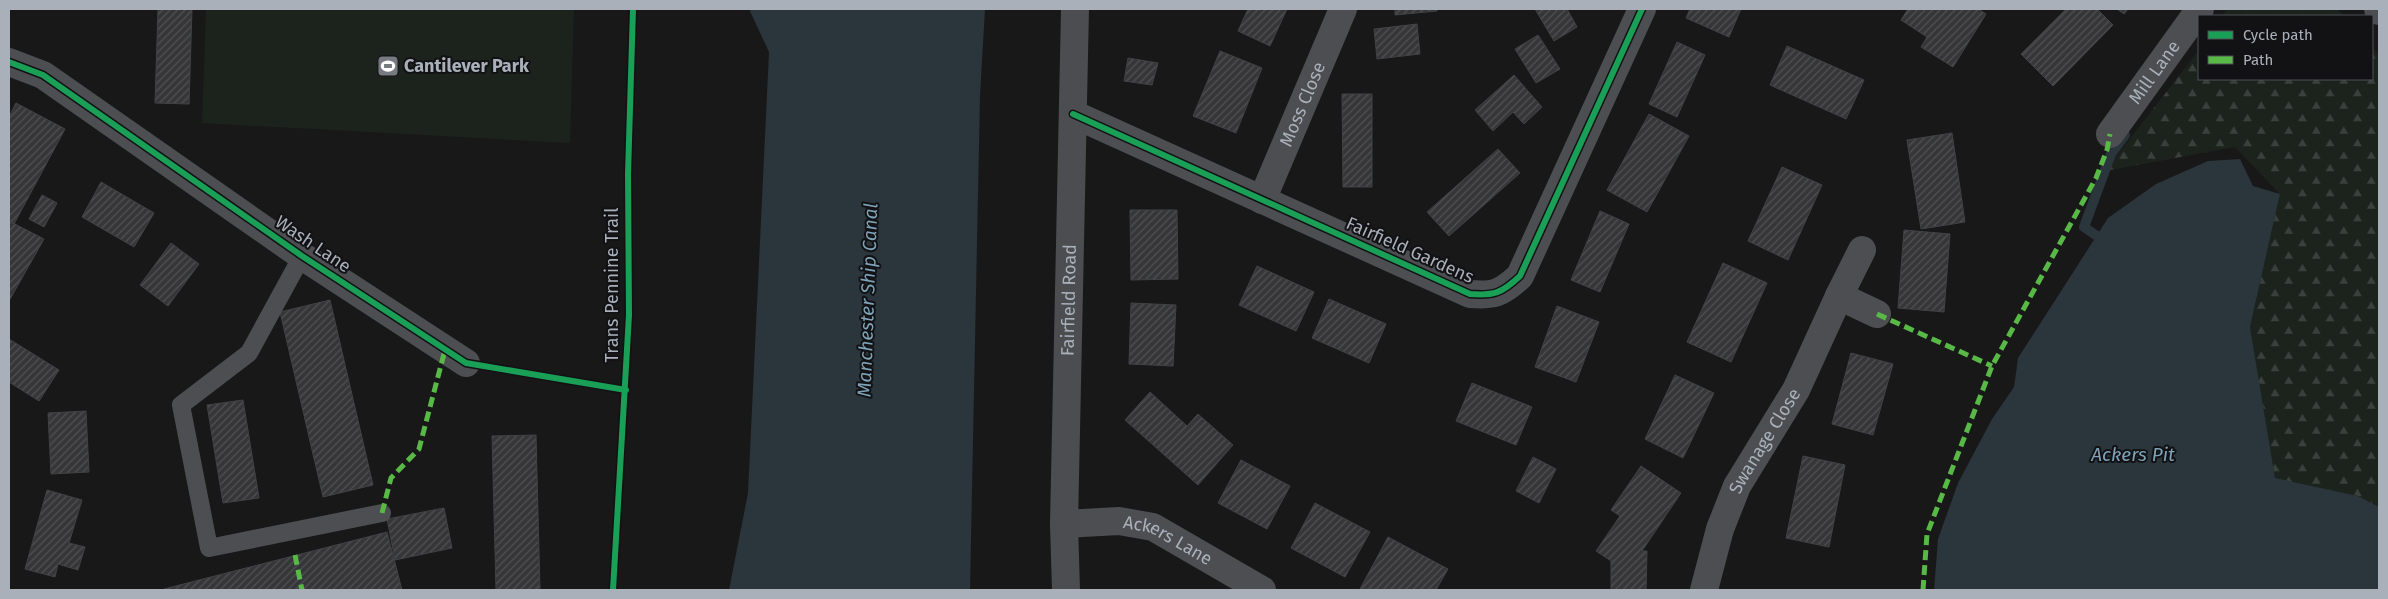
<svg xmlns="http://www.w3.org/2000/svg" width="2388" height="599" viewBox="0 0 2388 599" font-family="'Fira Sans',sans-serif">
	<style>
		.green { fill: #1c231c }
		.forest { fill: url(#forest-firs) }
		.water { fill: #2a353c }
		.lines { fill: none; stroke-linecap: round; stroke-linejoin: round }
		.stream { stroke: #2a353c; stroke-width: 10 }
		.building { fill: url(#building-hatch); stroke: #414245 }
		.lane { stroke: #4c4e52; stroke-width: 18 }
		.street { stroke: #4c4e52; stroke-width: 28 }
		.secondary { stroke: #4b4d50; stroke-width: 28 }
		.quiet { stroke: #58b947; stroke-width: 5; stroke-dasharray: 10 5; stroke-linecap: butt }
		.cycleway-casing { stroke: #121215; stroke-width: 9 }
		.cycleway { stroke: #1a9f57; stroke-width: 6 }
		.labels { text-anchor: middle; stroke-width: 4; stroke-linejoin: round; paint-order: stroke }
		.poi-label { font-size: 18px; font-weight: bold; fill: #a9b0ba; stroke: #121215; text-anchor: start }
		.street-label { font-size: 18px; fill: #a9b0ba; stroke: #121215 }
		.water-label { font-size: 19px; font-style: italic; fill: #7ea2b7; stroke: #121215 }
	</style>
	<defs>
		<pattern id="forest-firs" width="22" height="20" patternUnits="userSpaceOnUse" patternTransform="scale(1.25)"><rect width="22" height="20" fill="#1c231c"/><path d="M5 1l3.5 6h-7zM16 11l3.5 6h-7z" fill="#3a403b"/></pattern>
		<pattern id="building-hatch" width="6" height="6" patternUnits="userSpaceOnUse" patternTransform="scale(1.25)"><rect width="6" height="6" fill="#363638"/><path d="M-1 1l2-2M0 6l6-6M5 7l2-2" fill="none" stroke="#505153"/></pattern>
	</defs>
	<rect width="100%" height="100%" fill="#181819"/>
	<path class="green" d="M206,9h368l-4,134 -368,-20z"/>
	<path class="forest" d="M2227,9h110l7,7h-122z
		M2372,47l7,8v452l-21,-11 -83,-17 -25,-152 30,-133 -45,-47 -130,24 94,-121v29h173z"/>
	<path class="water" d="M749,9h236l-5,87 -10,494h-241l19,-97 21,-441z
		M2240,159l13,27 27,8 -30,133 25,151 83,18 21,11v83h-445l4,-51 20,-56 34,-64 22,-32 4,-29 90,-140 48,-34 52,-23z"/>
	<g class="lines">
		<path class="stream" d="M2097,236l-13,-9 27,-73 14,-19"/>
	</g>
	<path class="building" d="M158,9h34l-3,95 -34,-1z
		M1248,9h39l-17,37 -32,-15z
		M1395,9h42v2l-42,4z
		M1535,9h32l10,18 -23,14z
		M1690,9h51l-12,28 -43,-19z
		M1908,9h70l8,5 -33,53 -32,-20 6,-10 -26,-17z
		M2066,9h31l16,16 -60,61 -32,-32z
		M2117,9h11l-4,5z
		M1417,24l3,30 -43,5 -3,-30z
		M1538,35l22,34 -24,14 -21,-34z
		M1677,42l28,13 -28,62 -28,-13z
		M1787,46l77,34 -18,39 -76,-34z
		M1220,51l42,17 -26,65 -43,-17z
		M1128,58l30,5 -6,22 -28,-4z
		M1514,75l28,32 -18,17 -11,-12 -20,19 -18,-21z
		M1342,94h30v93h-29z
		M16,103l49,26 -51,95 -5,-3v-104z
		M1649,114l40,22 -42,76 -40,-22z
		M1952,133l13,89 -44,7 -14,-89z
		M1498,149l22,24 -71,63 -22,-24z
		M1782,167l40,18 -34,75 -40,-19z
		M101,182l53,31 -20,34 -52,-30z
		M42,195l15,8 -13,24 -15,-8z
		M1130,210h47l1,69 -47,1z
		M1600,211l29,13 -29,68 -29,-12z
		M9,221l35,18 -35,62z
		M1904,230l46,4 -6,78 -46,-4z
		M171,243l28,21 -31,42 -28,-21z
		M1723,263l44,20 -36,79 -44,-20z
		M1257,266l57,26 -18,39 -57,-26z
		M1329,299l57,25 -17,39 -57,-25z
		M330,300l43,185 -50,12 -43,-185z
		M1131,303l45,2 -3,61 -44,-2z
		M1557,306l42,16 -23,60 -41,-15z
		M9,339l50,31 -20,31 -30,-19z
		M1851,353l42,11 -20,71 -41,-11z
		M1675,375l39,18 -31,65 -38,-19z
		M1472,383l60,24 -16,38 -60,-24z
		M1150,392l37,34 11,-12 35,31 -35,40 -73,-65z
		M243,400l16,98 -36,5 -16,-98z
		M86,411l3,61 -38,2 -3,-61z
		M536,435l4,155h-44l-4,-154z
		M1803,456l42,9 -16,82 -43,-9z
		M1533,457l23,12 -17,34 -23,-12z
		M1241,460l49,26 -23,43 -49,-26z
		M1641,466l40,27 -39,58h5l-1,39h-35v-29l-15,-10 24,-35 -9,-6z
		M47,490l35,10 -13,43 16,4 -7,23 -20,-6 -3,13 -30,-8z
		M1315,503l55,29 -25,45 -54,-29z
		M444,508l8,40 -57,12 -8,-41z
		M387,532l15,58h-238v-1z
		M1388,537l60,32 -12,21 -76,-1z"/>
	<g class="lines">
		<path class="lane" d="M302,256l-53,97 -68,52 28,143 173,-35"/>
		<g class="street">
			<path d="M9,62l34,13 259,181 164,107"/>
			<path d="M1073,114l397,180c24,2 32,-1 50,-18l122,-267"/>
			<path id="s1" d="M2110,134l90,-125"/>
			<path id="s2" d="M1262,200l81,-191"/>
			<path d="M1862,250l-23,46 38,18"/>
			<path id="s3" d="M1064,524l55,-3 34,6 109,63"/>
			<path id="s4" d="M1704,590l16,-61 17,-43 59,-96 43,-94"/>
		</g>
		<g class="secondary">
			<path d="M2378,9l1,2"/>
			<path id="s5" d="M1066,590l-2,-66 11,-515"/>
		</g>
		<path class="quiet" d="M1877,314l115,52
			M382,513l9,-35 28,-29 26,-99
			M295,555l7,35
			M1923,590l4,-56 65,-168 104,-188 11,-28 3,-16"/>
		<g class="cycleway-casing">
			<path id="cycleway" d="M9,62l34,13 259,181 164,107 160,27
				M1073,114l397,180c24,2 32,-1 50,-18l122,-267
				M613,590l16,-275 -1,-141 5,-165"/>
		</g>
		<use href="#cycleway" class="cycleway"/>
	</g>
	<defs>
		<g id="stadium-square" transform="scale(1.125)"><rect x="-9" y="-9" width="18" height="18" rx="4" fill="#767b82" stroke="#121215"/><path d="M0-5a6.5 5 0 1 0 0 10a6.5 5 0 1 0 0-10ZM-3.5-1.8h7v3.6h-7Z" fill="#fff"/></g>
	</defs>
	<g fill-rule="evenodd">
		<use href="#stadium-square" x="388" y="66"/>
	</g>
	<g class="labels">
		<g class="poi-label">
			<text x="404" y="72">Cantilever Park</text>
		</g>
		<g class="street-label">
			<text dy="6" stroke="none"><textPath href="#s1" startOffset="76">Mill Lane</textPath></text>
			<text dy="6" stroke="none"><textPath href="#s2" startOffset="104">Moss Close</textPath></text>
			<text transform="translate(313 244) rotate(34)" y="6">Wash Lane</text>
			<text transform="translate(1410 250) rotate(24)" y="6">Fairfield Gardens</text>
			<text transform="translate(612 285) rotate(-90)" y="6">Trans Pennine Trail</text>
			<text dy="6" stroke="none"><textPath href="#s5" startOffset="290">Fairfield Road</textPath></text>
			<text dy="6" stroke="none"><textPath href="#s4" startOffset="162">Swanage Close</textPath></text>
			<text dy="6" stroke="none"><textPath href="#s3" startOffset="108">Ackers Lane</textPath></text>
		</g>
		<g class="water-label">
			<text transform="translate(867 300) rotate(-88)" y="7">Manchester Ship Canal</text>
			<text x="2133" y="461">Ackers Pit</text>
		</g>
	</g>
	<rect width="2388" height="599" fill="none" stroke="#a9b0ba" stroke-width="20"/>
	<rect x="2198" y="15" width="175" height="65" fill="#121215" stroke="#4e5157"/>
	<rect x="2208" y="31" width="25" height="8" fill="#1a9f57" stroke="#4e5157"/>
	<text x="2243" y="40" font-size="15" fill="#a9b0ba">Cycle path</text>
	<rect x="2208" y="56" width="25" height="8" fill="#58b947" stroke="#4e5157"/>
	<text x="2243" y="65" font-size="15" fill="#a9b0ba">Path</text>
</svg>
